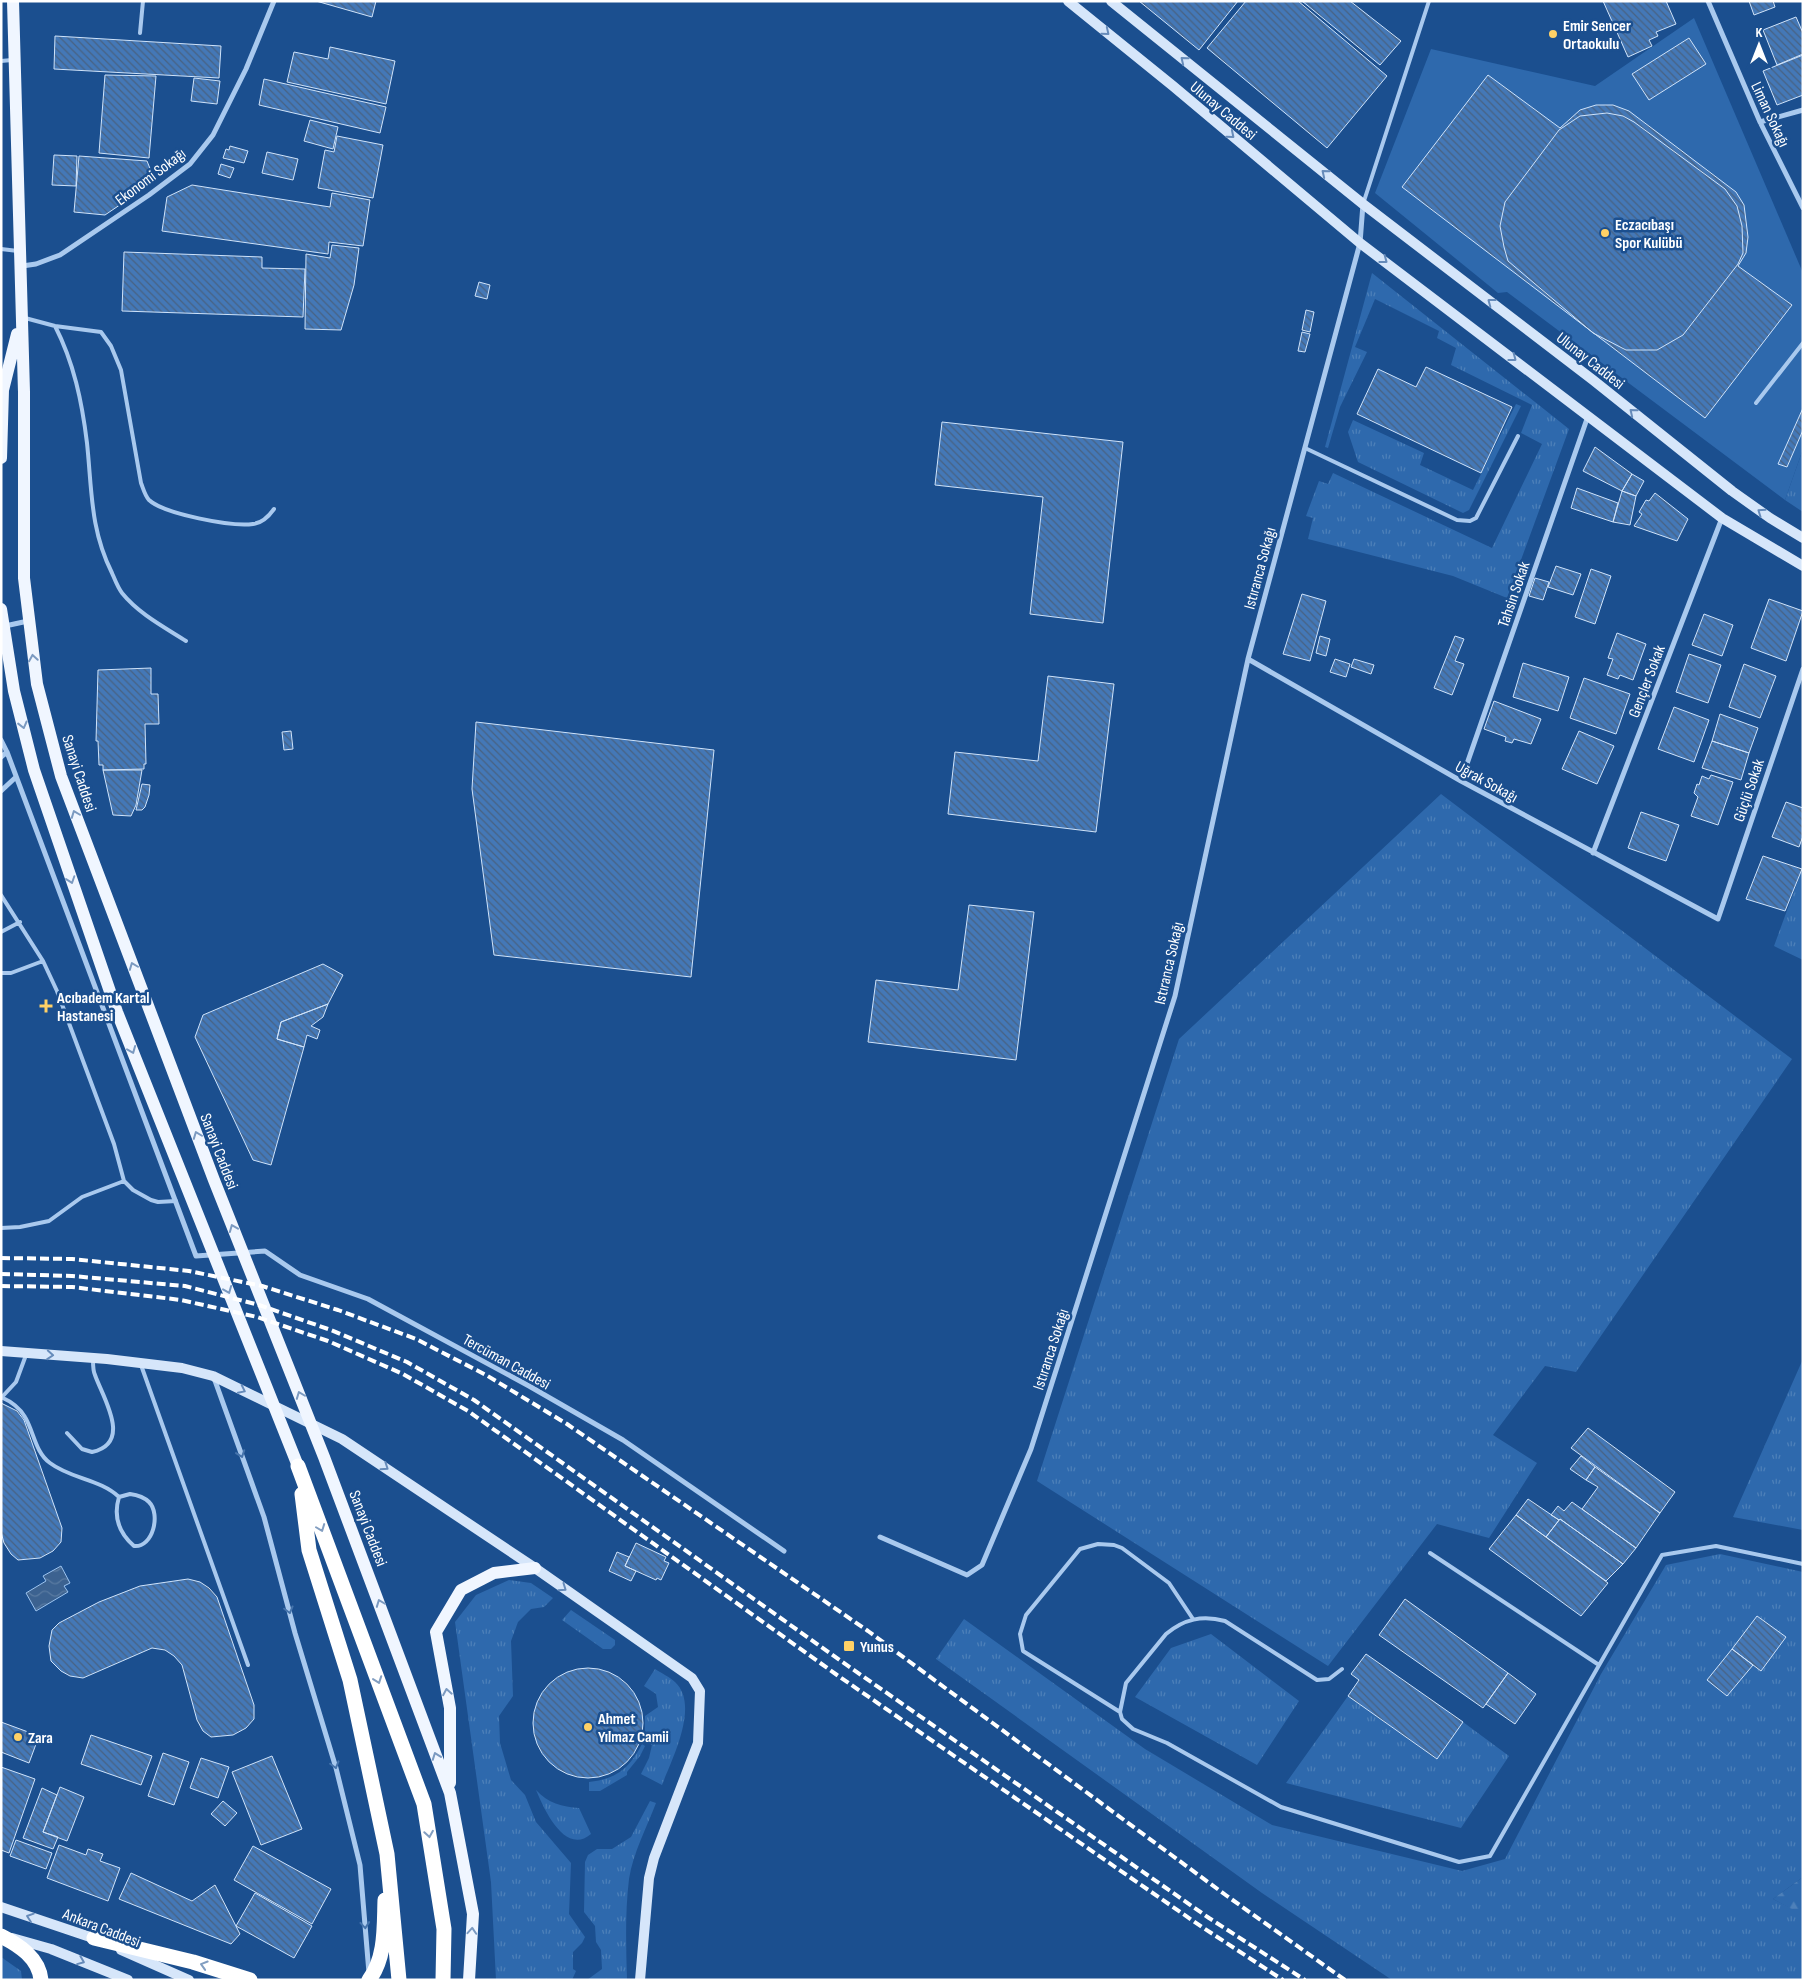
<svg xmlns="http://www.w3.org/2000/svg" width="1804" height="1981" viewBox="0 0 1804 1981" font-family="'Sofia Sans Condensed',sans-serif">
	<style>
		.grass { fill: url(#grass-tufts) }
		.forest { fill: url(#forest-firs) }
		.pitch { fill: #2e69ad }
		.water { fill: url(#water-waves); stroke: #9cc4f0 }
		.building { fill: url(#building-back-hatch); stroke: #cfe3fa }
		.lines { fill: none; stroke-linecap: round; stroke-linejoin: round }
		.lane { stroke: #a9c9ee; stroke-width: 4 }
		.street { stroke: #a9c9ee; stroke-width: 5 }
		.secondary { stroke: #d6e6fa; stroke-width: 10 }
		.primary { stroke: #f0f6ff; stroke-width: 12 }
		.highway { stroke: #fff; stroke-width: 15 }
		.rail { stroke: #fff; stroke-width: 4; stroke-dasharray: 9 4; stroke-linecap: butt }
		.oneway { stroke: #668bba }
		.oneway2 { stroke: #7b9ac1 }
		.oneway3 { stroke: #4674ac }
		.oneway4 { stroke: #829ec1 }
		.poi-dot { fill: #ffd166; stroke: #1b4f8f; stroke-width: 2 }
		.labels { text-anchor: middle; stroke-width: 5; stroke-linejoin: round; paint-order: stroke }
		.poi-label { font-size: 16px; font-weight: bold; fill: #fff; stroke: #1b4f8f; text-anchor: start }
		.street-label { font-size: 16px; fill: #fff; stroke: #1b4f8f }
	</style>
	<defs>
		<pattern id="grass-tufts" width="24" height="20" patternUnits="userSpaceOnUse" patternTransform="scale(1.25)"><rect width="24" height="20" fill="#2e69ad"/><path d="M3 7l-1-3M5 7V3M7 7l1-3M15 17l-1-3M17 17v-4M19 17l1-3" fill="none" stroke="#4d80b9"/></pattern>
		<pattern id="forest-firs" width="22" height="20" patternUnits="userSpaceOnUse" patternTransform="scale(1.25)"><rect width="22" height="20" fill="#2e69ad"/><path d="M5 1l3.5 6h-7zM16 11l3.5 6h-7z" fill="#4d80b9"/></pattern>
		<pattern id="water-waves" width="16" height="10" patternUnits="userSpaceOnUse" patternTransform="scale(1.25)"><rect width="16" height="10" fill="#3c6290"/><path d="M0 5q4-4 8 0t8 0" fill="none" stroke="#597aa1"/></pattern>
		<pattern id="building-back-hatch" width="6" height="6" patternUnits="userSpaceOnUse" patternTransform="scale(1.25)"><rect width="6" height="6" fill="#4478b7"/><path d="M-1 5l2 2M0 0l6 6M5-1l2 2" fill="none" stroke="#486282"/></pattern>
	</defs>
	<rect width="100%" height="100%" fill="#1b4f8f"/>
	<path class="grass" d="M1372,273l197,156 -62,169 -54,-22 -145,-37 5,-21 -7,-2 13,-35 9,3 5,-11 159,75 50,-104 -21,-11 11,-28 -81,-40 5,-17 -19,-10 2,-7 -64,-32 -20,48 12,5 -27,55 -12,41 -3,-1z
		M1516,404l5,2 -52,104 -6,3 -105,-51 -10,-30 5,-12 71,33 -4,12 53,25z
		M1803,449v63l-18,-12z
		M1441,794l351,265 -216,313 -31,-6 -52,69 44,28 -48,75 -52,-14 -109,142 -291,-185 142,-442z
		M1803,867v93l-29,-14z
		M1803,1359v171l-70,-13z
		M1720,1554l83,18v305l-30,22 30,15v66h-411l-130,-87 -326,-234 28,-40 181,130 127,76 190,46 43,-12 96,-185 65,-109z
		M509,1580l22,3 22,15 -9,9 -13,2 -13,13 -7,19 2,55 -14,20 1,27 11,37 14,15 11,27 35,41 -2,51 16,23 -3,6 -9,9v17l3,2 -4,9h-76l-5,-98 -36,-260 21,-27z
		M571,1610l44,30v5l-4,4h-8l-41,-29z
		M1211,1634l88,67 -42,64 -122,-68 36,-49z
		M655,1669c6,4 15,8 20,13 25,23 -3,77 -13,103l-21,-11 8,-16 3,-13 -7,-4v-25l13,-9 -2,-13 -12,-8z
		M1348,1696l88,63 27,-37 46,34 -48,72 -175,-45z
		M642,1744l3,2 -5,10 -13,16v3l-27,16h-11v-9c27,-3 40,-13 53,-38z
		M536,1790c12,13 26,17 43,18l12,26c-26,22 -47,-25 -55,-44z
		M650,1801l6,2c-9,24 -23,50 -27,76 -4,33 -3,67 -2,101h-40l15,-11 -1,-19 -5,-8 -1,-16 -11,-14 1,-50 3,-7 9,-6h15l19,-12z
		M1,1957l20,14 1,9h-21z"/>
	<path class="forest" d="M1803,1877v38l-30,-16z"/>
	<path class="pitch" d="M1694,18l109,255v176l-18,51 -278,-208 -9,1 -123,-100 56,-144 164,37z"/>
	<path class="water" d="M61,1566l9,17 -6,3 4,6 -32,19 -10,-18 20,-12 -3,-5z"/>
	<path class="building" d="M316,1h60l-4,16z
		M1139,1h99l-39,49z
		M1246,1h52l89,75 -60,72 -120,-100z
		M1302,1h48l51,40 -21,24z
		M1603,1h63l10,23 -20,8 2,4 -9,4 3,6 -24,11z
		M1749,1h24l2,6 -21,8z
		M1796,17l7,16v21l-26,11 -14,-35z
		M55,36l166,10 -2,32 -165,-9z
		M1689,38l17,26 -57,36 -17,-26z
		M330,47l65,14 -9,43 -99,-22 7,-30 34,7z
		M1803,55v40l-26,10 -14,-34z
		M105,75l51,1 -7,82 -50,-5z
		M1488,75l72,53 20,-18 16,-5h17l16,6 107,81 8,13 4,32 -2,16 -8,13 54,39 -87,113 -303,-231z
		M194,78l26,3 -3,23 -26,-3z
		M264,79l122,28 -6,26 -121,-28z
		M1607,113l16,3 11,6 91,67 12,17 5,20 1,27 -5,11 -55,71 -26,15h-31l-33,-17 -85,-72 -4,-14 -4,-21 5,-24 54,-72 21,-14z
		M310,120l28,7 -5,22 -29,-8z
		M337,136l46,9 -10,53 -55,-10 7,-38 9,2z
		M230,146l18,5 -4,12 -21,-5 3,-9 3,1z
		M267,152l31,7 -5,21 -31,-7z
		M54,155l23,1 -1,30 -24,-1z
		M79,156l68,5 8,20 -50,34 -31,-3z
		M221,164l13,4 -4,10 -12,-4z
		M192,185l138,22 2,-14 38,7 -7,46 -34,-4 -1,12 -166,-23 5,-34z
		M332,245l27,3 -5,37 -13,45 -36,-1 1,-75 24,4z
		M124,252l138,5v11l43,1 -2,48 -181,-6z
		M479,282l11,3 -3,14 -12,-3z
		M1306,310l8,2 -4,20 -8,-2z
		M1302,332l8,2 -5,18 -7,-1z
		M1426,367l86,40 -31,66 -124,-59 21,-45 38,18z
		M1803,408v22l-16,37 -9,-3z
		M942,422l181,20 -20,181 -73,-9 13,-117 -108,-12z
		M1595,447l37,27 -10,17 -39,-20z
		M1632,474l12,7 -8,15 -14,-5z
		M1577,488l41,15 -5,19 -42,-14z
		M1622,491l14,5 -6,29 -17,-3z
		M1655,493l33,26 -11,22 -43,-15 8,-12 -3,-2 7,-12 3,1z
		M1556,566l25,8 -8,21 -25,-8z
		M1591,569l20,7 -16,48 -20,-7z
		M1535,578l14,4 -6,18 -14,-4z
		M1302,594l24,7 -16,60 -27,-7z
		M1769,599l34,12 -17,50 -35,-13z
		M1704,614l29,11 -11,31 -30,-11z
		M1617,633l29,11 -13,36 -13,-5 -2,4 -11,-4 6,-16 -5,-1z
		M1320,636l10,3 -4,17 -10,-3z
		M1455,636l9,3 -9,22 9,3 -12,31 -18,-7z
		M1689,654l32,11 -13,38 -32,-11z
		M1335,659l15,5 -4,13 -16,-5z
		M1354,659l20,6 -3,9 -20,-7z
		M1523,663l46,14 -11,34 -45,-14z
		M1744,664l32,12 -16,42 -31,-11z
		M151,668v26h7l1,30h-14l1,40h-2v5l-41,1v-5h-4l-1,-24h-2l2,-71z
		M1048,676l66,8 -18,148 -148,-18 7,-62 83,9z
		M1584,678l46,16 -14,40 -46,-16z
		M1494,701l47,18 -10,25 -17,-5 -2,4 -7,-2 1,-4 -22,-8z
		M1674,707l35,13 -15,42 -36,-13z
		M1720,714l38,14 -9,25 -37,-12z
		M476,722l238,28 -23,227 -197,-22 -22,-166z
		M291,731l2,18 -9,1 -2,-18z
		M1579,731l35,15 -17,38 -35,-15z
		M1712,741l37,12 -8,27 -39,-12z
		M103,770h39l-6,35 -5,11 -18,-1z
		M1711,775l22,7 -15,43 -27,-9 7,-19 -4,-4 3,-9 2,1 3,-9 7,3z
		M142,784l8,1 -1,10 -4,12 -3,3h-6z
		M1786,802l17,6v28l-4,11 -27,-10z
		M1641,812l38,13 -13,36 -38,-13z
		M1763,856l39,13 -17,42 -39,-12z
		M969,905l65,7 -18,148 -148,-18 8,-62 82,10z
		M323,964l20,11 -15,29 -47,18 -4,17 27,8 -33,118 -18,-5 -58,-123 8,-22z
		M328,1004l-5,13 -12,9 9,4 -3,9 -10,-4 -3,12 -27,-8 4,-17z
		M1,1403l16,8 7,9 38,108 -1,14 -8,9 -13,7 -22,2 -7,-6 -7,-11 -3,-11z
		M1588,1428l87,64 -15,21 -89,-65z
		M1581,1456l14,11 -9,13 -16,-11z
		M1595,1467l65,46 -24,35 -54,-39 16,-22 -12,-7z
		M1528,1499l31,21 -13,17 -30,-22z
		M1572,1502l64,46 -13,16 -63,-45 -1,1 -8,-5 7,-9 6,5z
		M1516,1515l92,68 -27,33 -92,-67z
		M1560,1519l63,45 -17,17 -60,-44z
		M636,1543l30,14 -2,4 5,2 -8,17 -4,-2 -1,2 -31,-14z
		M617,1552l12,5 -4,9 11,5 -5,10 -22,-10z
		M188,1579l12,3 9,6 8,9 37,108v14l-8,9 -13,7 -22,2 -8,-6 -6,-11 -15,-55 -8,-9 -9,-6 -13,-2 -69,30 -13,-2 -9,-5 -10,-10 -2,-15 3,-16 7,-7 40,-21 41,-16z
		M1405,1599l103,74 -25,35 -104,-73z
		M1757,1616l29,21 -25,34 -29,-22z
		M1732,1649l21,16 -26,31 -20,-16z
		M1366,1654l97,68 -26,37 -89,-63 11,-16 -8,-6z
		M533 1723a55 55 0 1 1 110 0a55 55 0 1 1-110 0Z
		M1508,1673l28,21 -21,30 -29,-20z
		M1,1722l38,14 -10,27 -28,-11z
		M91,1735l61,21 -11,29 -60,-21z
		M163,1753l26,9 -15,43 -26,-9z
		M272,1756l30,73 -41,16 -29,-73z
		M201,1758l28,9 -11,31 -28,-10z
		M1,1767l34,12 -26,74 -8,-3z
		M60,1787l24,10 -17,44 -24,-9z
		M42,1788l15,7 -14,37 15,5 -5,12 -30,-11z
		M223,1801l14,12 -12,13 -14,-12z
		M16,1840l36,13 -6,16 -36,-13z
		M59,1845l27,10 2,-6 15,5 -3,7 20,7 -12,33 -61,-23z
		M253,1846l78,43 -19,35 -78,-44z
		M131,1873l61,28 23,-16 25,49 -9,10 -112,-45z
		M255,1893l57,33 -18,32 -58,-32z"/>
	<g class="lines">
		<path class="lane" d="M140,33l3,-32
			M1,61l11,-1
			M1364,201l65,-200
			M1,249l17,2
			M25,318l30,8 46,6 10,14 10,24 20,113c2,5 4,13 8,17 15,14 83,27 104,24 10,-1 16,-8 21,-15
			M55,326c19,37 27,76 32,117 5,47 3,86 25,130 3,7 6,15 10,20 17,21 42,34 64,48
			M1756,403l47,-60
			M1305,448l152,72 13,1 6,-3 42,-82
			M1,895l42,66 14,30 57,153 10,37 9,9 18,10 7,2 18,-1
			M1,932l19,-10
			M1,973h10l32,-12
			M1,1228l19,-1 29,-6 33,-24 42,-16
			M141,1365l107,300
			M1,1397c9,4 19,11 24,20 9,15 10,35 25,46 21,16 50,16 69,34
			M2,1397l14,-15 10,-27
			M67,1433l15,16 10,3c41,-9 11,-54 3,-77 -2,-4 -2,-10 -2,-15
			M130,1494c7,1 14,3 19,8 12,12 4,46 -15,44 -15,-13 -21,-29 -15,-49z
			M1430,1553l169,112
			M1342,1669l-13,10 -12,1 -92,-59c-23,-6 -41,-2 -59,13l-40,49 -6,29 2,7 11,10 34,14 114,64 178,55 31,-6 172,-301 54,-9 87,18
			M1120,1712l-97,-61 -3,-17 6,-19 54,-66 18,-5 16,1 8,3 47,35 24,36"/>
		<path class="street" d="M1708,1l52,121 43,86
			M1760,122l43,-12
			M22,266l14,-2 24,-9 89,-60 41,-31 23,-29 33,-66 28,-68
			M5,626l23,-5
			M1248,659l213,122 257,138 85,-250
			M1,740l6,12 -6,5
			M7,752l189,504 69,-5 35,24 68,24 161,87 94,54 161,111
			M1461,781l127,-365
			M1,791l15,-14
			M1593,853l129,-335
			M214,1378l50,139 31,116 41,135 24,97 9,108
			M880,1537l87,38 15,-10 49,-116 144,-453 73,-337 112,-416 3,-39"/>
		<path class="secondary" d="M1068,1l105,85 187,157 362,275 81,48
			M1111,1l252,203 230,176 139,111 38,27 33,20
			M1,1351l106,8 75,9 31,8 129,63 193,129 157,110 8,13 -2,52 -44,115 -5,20 -9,102
			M1,1907l98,33
			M12,1938l39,11 77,31
			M121,1950l68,30"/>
		<path class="primary" d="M13,1l11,391v186l13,106 24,92 153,404 110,277 126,336 23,121 -4,66
			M1,458l2,-68 14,-56
			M1,609l13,82 20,79 83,242 181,454
			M450,1783v-75l-14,-76 25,-42 33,-17 41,-5"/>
		<path class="highway" d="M298,1466l126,338 20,125 -1,51
			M302,1494l7,56 41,130 37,174 12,126
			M1,1936c18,9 38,22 40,44
			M94,1938l99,24 57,18
			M369,1980c17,-23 15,-53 16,-80"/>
		<path class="rail" d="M1,1258l71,1 117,12 73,15 76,24 78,29 70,36 81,49 301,207 359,265 118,84
			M1,1274l71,2 113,10 74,19 72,25 76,32 67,38 367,261 368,257 96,62
			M1,1286l71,1 109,13 76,17 71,24 75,33 65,37 369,264 365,252 81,53"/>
	</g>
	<defs><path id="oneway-chevron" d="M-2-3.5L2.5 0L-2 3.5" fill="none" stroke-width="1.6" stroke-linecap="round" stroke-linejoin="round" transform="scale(1.25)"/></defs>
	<g class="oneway">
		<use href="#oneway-chevron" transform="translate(1106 32) rotate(39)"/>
		<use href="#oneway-chevron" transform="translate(1184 60) rotate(-141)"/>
		<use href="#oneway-chevron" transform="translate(1231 135) rotate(40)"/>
		<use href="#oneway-chevron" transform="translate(1325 173) rotate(-141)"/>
		<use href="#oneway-chevron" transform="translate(1384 260) rotate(37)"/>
		<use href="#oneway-chevron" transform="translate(1491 302) rotate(-143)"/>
		<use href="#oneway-chevron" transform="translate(1513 358) rotate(37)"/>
		<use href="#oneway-chevron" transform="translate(1633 412) rotate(-141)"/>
		<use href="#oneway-chevron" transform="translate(1761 512) rotate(-145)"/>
		<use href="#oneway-chevron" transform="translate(50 1355) rotate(4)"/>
		<use href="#oneway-chevron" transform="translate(242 1390) rotate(26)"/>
		<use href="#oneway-chevron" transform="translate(385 1467) rotate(34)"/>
		<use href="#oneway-chevron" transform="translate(563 1588) rotate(35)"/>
		<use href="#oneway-chevron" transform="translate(30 1917) rotate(-161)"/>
		<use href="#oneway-chevron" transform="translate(81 1961) rotate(22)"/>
	</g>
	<g class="oneway2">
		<use href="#oneway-chevron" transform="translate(33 658) rotate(-99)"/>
		<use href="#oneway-chevron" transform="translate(23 725) rotate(76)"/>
		<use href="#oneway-chevron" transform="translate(75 814) rotate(-111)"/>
		<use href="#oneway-chevron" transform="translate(71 880) rotate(71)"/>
		<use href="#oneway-chevron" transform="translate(133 966) rotate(-111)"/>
		<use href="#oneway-chevron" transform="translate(132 1050) rotate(68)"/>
		<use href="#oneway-chevron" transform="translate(197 1135) rotate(-111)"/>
		<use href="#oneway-chevron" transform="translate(233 1228) rotate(-112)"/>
		<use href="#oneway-chevron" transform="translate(228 1290) rotate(68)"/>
		<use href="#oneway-chevron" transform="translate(300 1395) rotate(-111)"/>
		<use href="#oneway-chevron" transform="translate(380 1603) rotate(-111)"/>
		<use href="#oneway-chevron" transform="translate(447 1692) rotate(-100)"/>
		<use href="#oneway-chevron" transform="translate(436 1756) rotate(-110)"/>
		<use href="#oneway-chevron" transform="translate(472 1931) rotate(-86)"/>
	</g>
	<g class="oneway3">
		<use href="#oneway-chevron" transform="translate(241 1454) rotate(70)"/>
		<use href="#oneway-chevron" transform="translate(289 1610) rotate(75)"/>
		<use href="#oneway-chevron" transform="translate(335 1765) rotate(74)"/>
		<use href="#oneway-chevron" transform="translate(365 1925) rotate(85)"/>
	</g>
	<g class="oneway4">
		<use href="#oneway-chevron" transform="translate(321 1528) rotate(69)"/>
		<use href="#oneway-chevron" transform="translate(378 1680) rotate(70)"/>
		<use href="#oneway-chevron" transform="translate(429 1834) rotate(81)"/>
		<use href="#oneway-chevron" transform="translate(204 1965) rotate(-163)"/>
	</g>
	<g class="poi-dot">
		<circle cx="1553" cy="34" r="5"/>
		<circle cx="1605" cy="233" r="5"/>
		<path d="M43.5 998.5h5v5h5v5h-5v5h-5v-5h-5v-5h5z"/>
		<rect x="843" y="1640" width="12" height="12" rx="2.5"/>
		<circle cx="588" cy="1727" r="5"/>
		<circle cx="18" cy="1737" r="5"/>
	</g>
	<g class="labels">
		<g class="poi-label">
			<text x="1563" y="31">Emir Sencer<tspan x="1563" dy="18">Ortaokulu</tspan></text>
			<text x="1615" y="230">Eczacıbaşı<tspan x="1615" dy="18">Spor Kulübü</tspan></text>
			<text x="57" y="1003">Acıbadem Kartal<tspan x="57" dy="18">Hastanesi</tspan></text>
			<text x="860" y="1652">Yunus</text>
			<text x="598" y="1724">Ahmet<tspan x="598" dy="18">Yılmaz Camii</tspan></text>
			<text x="28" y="1743">Zara</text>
		</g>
		<g class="street-label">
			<text transform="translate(1224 110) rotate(40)" y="6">Ulunay Caddesi</text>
			<text transform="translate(1771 114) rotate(65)" y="6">Liman Sokağı</text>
			<text transform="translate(150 176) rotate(-37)" y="6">Ekonomi Sokağı</text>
			<text transform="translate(1591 360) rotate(38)" y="6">Ulunay Caddesi</text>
			<text transform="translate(1259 568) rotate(-75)" y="6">Istıranca Sokağı</text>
			<text transform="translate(1513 594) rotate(-71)" y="6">Tahsin Sokak</text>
			<text transform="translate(1646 681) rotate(-69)" y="6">Gençler Sokak</text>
			<text transform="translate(80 773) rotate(72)" y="6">Sanayi Caddesi</text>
			<text transform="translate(1487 781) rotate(29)" y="6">Uğrak Sokağı</text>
			<text transform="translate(1748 790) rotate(-71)" y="6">Güçlü Sokak</text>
			<text transform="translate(1168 963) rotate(-77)" y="6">Istıranca Sokağı</text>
			<text transform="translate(220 1151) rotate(69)" y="6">Sanayi Caddesi</text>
			<text transform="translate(1050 1349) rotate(-72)" y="6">Istıranca Sokağı</text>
			<text transform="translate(507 1361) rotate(29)" y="6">Tercüman Caddesi</text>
			<text transform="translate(369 1528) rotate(69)" y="6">Sanayi Caddesi</text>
			<text transform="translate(102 1927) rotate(21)" y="6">Ankara Caddesi</text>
		</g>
	</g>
	<rect width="1804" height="1981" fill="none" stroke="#ffffff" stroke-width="5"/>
	<g transform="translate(1759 45)" stroke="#1b4f8f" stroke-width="4" paint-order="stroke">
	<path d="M0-4L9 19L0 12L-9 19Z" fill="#ffffff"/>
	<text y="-8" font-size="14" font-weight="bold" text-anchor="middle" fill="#ffffff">K</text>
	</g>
</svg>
